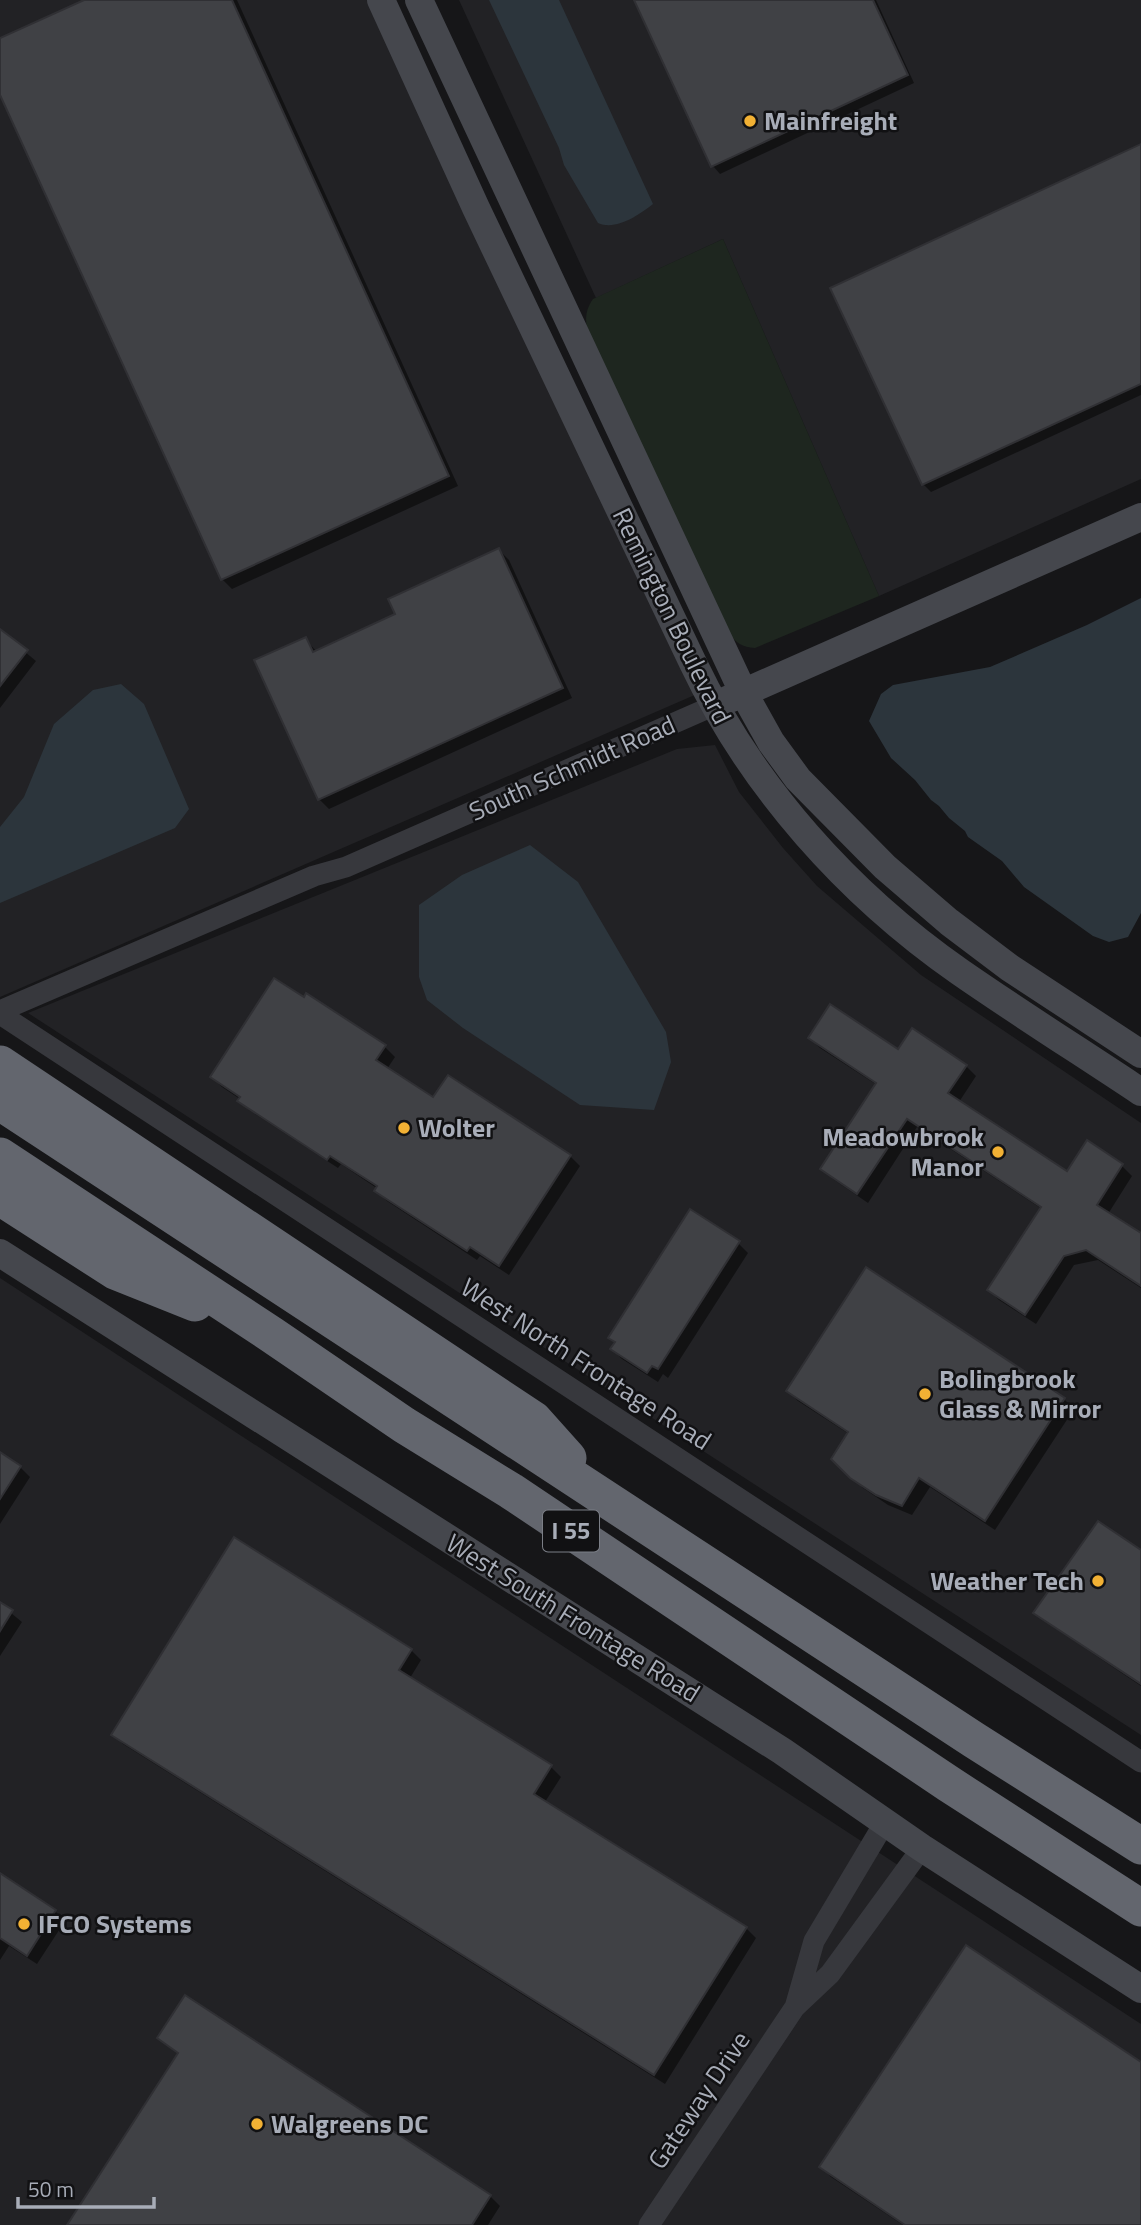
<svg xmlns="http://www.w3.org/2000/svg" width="1141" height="2225" viewBox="0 0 1141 2225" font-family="'Titillium Web',sans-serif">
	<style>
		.built { fill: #222225 }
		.green { fill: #1e261f }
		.water { fill: #2c353c }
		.shadow { fill: #0007 }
		.building { fill: #404145; stroke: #303034; stroke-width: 2 }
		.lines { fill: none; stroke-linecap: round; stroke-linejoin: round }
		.street { stroke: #37383d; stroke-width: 21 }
		.secondary { stroke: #45474d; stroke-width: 28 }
		.highway { stroke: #63666e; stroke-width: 37 }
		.poi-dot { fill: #f2b134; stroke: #111113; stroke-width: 2.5 }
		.labels { text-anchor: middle; stroke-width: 5; stroke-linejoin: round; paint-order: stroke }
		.shield { fill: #111113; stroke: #7b7e86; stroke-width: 2 }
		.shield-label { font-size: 24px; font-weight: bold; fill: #a8adb8 }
		.poi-label { font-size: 26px; font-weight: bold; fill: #a8adb8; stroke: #111113; text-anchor: start }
		.street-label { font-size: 26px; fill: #a8adb8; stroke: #111113 }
	</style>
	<rect width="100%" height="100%" fill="#161618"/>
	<path class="built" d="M0,0h372l325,694 -697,303z
		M459,0h682v479l-262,117 -156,-357 -127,59z
		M715,745l24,47 44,56 34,38 104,89 220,148v612l-1113,-722 649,-264z
		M0,1278l1141,746v201h-1141z"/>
	<path class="green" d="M723,239l156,357 -124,52c-13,-1 -19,-5 -26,-15l-142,-304c-2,-12 -1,-20 6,-30z"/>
	<path class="water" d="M489,0h70l94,204c-14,11 -37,27 -55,19l-34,-58 -5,-17z
		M1141,598v315l-13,24 -19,5 -16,-6 -69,-49 -22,-26 -34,-24 -3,-6 -16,-13 -10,-12 -8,-6 -16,-20 -24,-22 -22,-37 12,-27 12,-9 97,-18 97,-42z
		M121,684l23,20 45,105 -14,19 -175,75v-76l24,-30 30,-73 39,-34z
		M530,845l48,37 88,150 5,30 -17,48 -74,-5 -117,-77 -36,-28 -8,-23v-72l43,-30z"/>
	<path class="shadow" d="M88,0h149l221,486 -226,103 -10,-10 -222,-488v-51z
		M636,0h240l38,83 -194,91 -7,-8z
		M1141,146v249l-210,97 -8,-8z
		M499,550l10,10 63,138 -243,111 -10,-10 -14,-160 12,13 80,-37z
		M0,631l36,30 -36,47z
		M810,1038l89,13 67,15 10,10 -17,26 108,72 20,-31 35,23 10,10 -24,38 33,21v53l-43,-28 -24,5 -38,59 -37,-24 -10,-10 53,-81 -125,-82 -49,76 -35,-24 -10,-10 54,-84 -57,-37z
		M385,1047l10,10 -8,12 47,31 136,56 10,10 -71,109 -29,-19 -3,4 -90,-59 -10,-10 1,-2 -37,-25 -3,4 -89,-58 -10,-10 1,-1 -18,-12 -10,-10z
		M738,1243l10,10 -80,125 -5,-4 -5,8 -36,-23 -10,-10 4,-6 -6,-6z
		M788,1391l276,8 10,10 -79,121 -65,-43 -18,28 -24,-10 -25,-17 -30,-29 16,-25 -51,-33z
		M0,1454l20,13 10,10 -30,47z
		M1141,1552v134l-95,-64 -10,-10z
		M0,1604l22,18 -22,34z
		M411,1650l10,10 -11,18 141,89 10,10 -16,25 201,126 10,10 -91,146 -542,-340 -10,-10z
		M0,1875l55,36 10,10 -28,43 -28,-18 -9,14z
		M159,2038l331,158 10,10 -12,19h-419l110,-170z
		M1141,2064v161h-238l-72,-48 -10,-10z"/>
	<path class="building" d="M84,0h148l217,476 -228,104 -221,-485v-57z
		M634,0h239l35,75 -197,92z
		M1141,144v240l-219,101 -92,-197z
		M499,548l64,140 -245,112 -64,-140 52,-23 7,15 82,-38 -7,-15z
		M0,629l28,21 -28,36z
		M274,978l30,19 2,-4 80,52 -10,15 57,37 15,-22 123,80 -72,111 -29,-19 -3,4 -93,-60 3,-5 -47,-30 -3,4 -90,-59 3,-4 -30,-20z
		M830,1004l68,45 14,-21 55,37 -19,28 119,78 20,-31 36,24 -26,41 44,28v53l-55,-36 -22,6 -39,59 -38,-25 54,-83 -134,-88 -50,75 -37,-25 56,-86 -68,-45z
		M690,1209l50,32 -82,128 -6,-3 -5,7 -37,-24 5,-7 -7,-4z
		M866,1267l199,131 -80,123 -66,-43 -17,28 -26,-11 -26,-17 -19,-19 17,-27 -62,-41z
		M0,1452l21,14 -21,33z
		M1098,1521l43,29v134l-108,-71z
		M234,1537l178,112 -13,21 153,95 -18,29 213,133 -93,148 -543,-340z
		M0,1602l13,8 -13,21z
		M0,1873l56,37 -29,46 -27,-18z
		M966,1945l175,117v163h-236l-86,-58z
		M185,1995l306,200 -19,30h-405l111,-172 -21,-15z"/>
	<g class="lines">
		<path class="street" d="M0,1011l314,-135 32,-9 367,-161
			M0,1014l1141,748
			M796,2004l18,-63 71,-119
			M649,2225l146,-218 35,-33 92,-126"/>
		<path class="secondary" d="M381,0l95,208 217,455c59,124 155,231 267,309 59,41 121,80 181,120
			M419,0l324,692 28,50 27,37 87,88 64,55 61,46 131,86
			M727,700l414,-183
			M0,1253l782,498 140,97 219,141"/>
		<path class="highway" d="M0,1064l534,356 34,38
			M0,1102l974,638 167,106
			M0,1156l272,179 132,90 107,66 438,293 192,124
			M0,1197l115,74 80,32"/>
	</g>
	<g class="poi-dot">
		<circle cx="750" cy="121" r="7"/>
		<circle cx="404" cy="1128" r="7"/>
		<circle cx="998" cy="1152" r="7"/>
		<circle cx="925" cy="1394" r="7"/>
		<circle cx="1098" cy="1581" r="7"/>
		<circle cx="24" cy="1924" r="7"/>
		<circle cx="257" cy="2124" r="7"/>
	</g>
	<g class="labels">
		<rect class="shield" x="543" y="1510.5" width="56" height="41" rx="5"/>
		<g class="shield-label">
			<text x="571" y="1539">I 55</text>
		</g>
		<g class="poi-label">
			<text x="764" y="130">Mainfreight</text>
			<text x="418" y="1137">Wolter</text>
			<text x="984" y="1146" text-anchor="end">Meadowbrook<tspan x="984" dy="30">Manor</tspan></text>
			<text x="939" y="1388">Bolingbrook<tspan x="939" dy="30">Glass &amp; Mirror</tspan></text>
			<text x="1084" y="1590" text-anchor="end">Weather Tech</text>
			<text x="38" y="1933">IFCO Systems</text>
			<text x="271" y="2133">Walgreens DC</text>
		</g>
		<g class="street-label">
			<text transform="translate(672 616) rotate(64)" y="9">Remington Boulevard</text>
			<text transform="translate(572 768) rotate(-24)" y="9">South Schmidt Road</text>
			<text transform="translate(586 1364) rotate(33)" y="9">West North Frontage Road</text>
			<text transform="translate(573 1618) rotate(32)" y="9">West South Frontage Road</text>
			<text transform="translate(699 2100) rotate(-56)" y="9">Gateway Drive</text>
		</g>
	</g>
	<path d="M18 2197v10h136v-10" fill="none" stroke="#a8adb8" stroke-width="3.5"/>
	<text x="28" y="2197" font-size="21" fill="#a8adb8" stroke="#111113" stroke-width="5" paint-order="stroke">50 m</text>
</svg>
